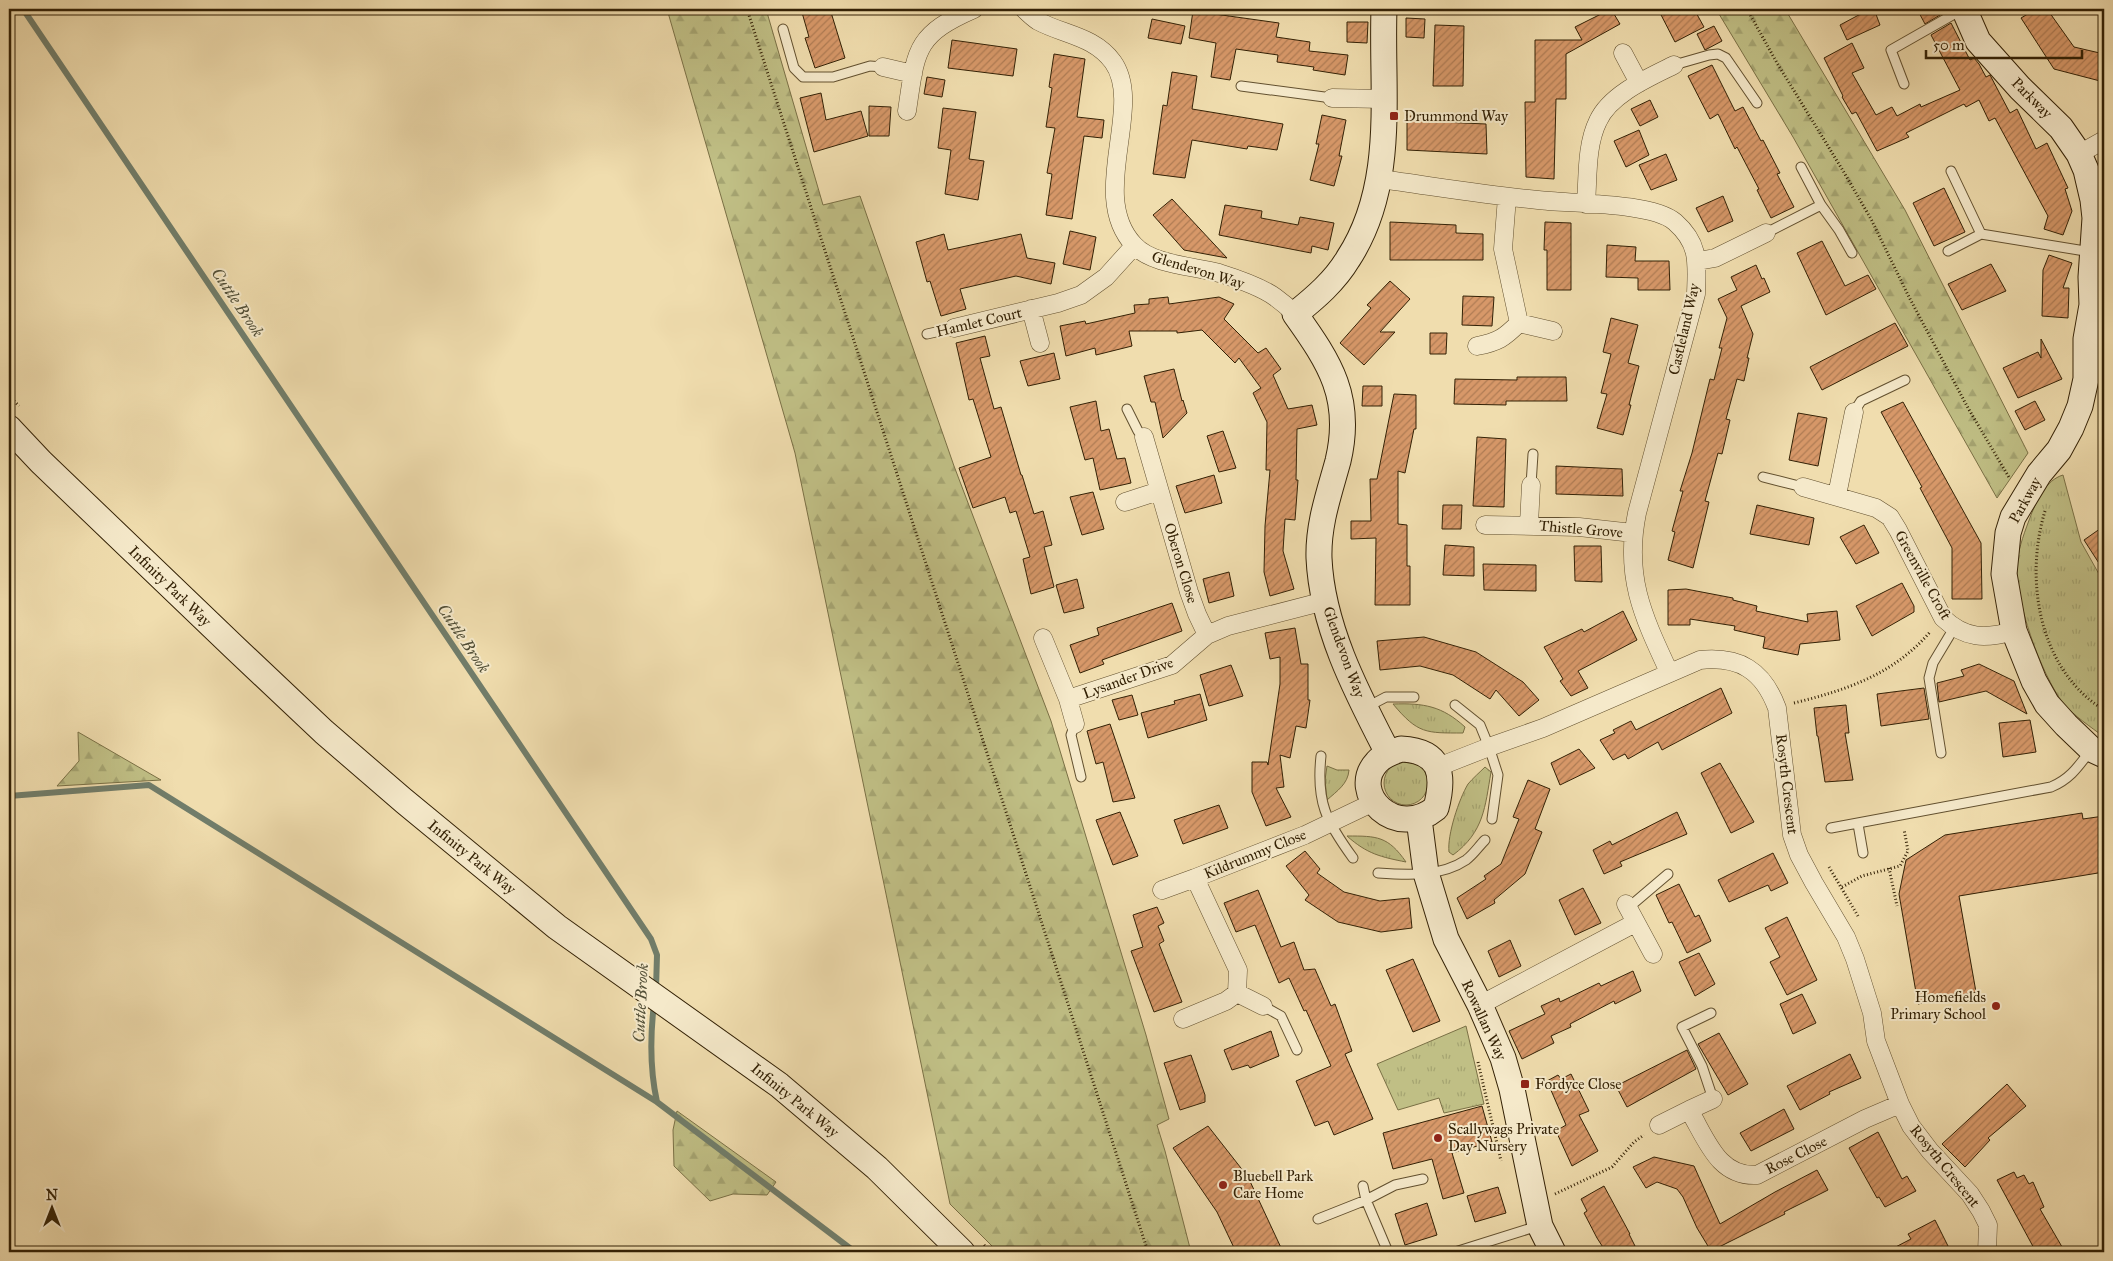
<svg xmlns="http://www.w3.org/2000/svg" width="2113" height="1261" viewBox="0 0 2113 1261" font-family="'IM FELL Great Primer',serif">
	<style>
		.grass { fill: url(#grass-tufts); stroke: #7a7045 }
		.forest { fill: url(#forest-firs); stroke: #7a7045 }
		.lines { fill: none; stroke-linecap: round; stroke-linejoin: round }
		.stream { stroke: #717d6a; stroke-width: 6 }
		.building { fill: url(#building-hatch); stroke: #332105 }
		.lane-casing { stroke: #62502f; stroke-width: 11 }
		.street-casing { stroke: #62502f; stroke-width: 19 }
		.secondary-casing { stroke: #332105; stroke-width: 27 }
		.path { stroke: #332105; stroke-width: 3; stroke-dasharray: 1 2.5; stroke-linecap: butt }
		.lane { stroke: #f5e9ca; stroke-width: 9 }
		.street { stroke: #f5e9ca; stroke-width: 18 }
		.secondary { stroke: #f5e9ca; stroke-width: 25 }
		.poi-dot { fill: #8f2418; stroke: #f5e9ca; stroke-width: 2 }
		.labels { text-anchor: middle; stroke-width: 4; stroke-linejoin: round; paint-order: stroke }
		.street-label { font-size: 15px; fill: #332105; stroke: #f5e9ca }
		.poi-label { font-size: 15px; fill: #332105; stroke: #f5e9ca; text-anchor: start }
		.water-label { font-size: 16px; font-style: italic; fill: #524f37; stroke: #f5e9ca }
	</style>
	<defs>
		<pattern id="grass-tufts" width="24" height="20" patternUnits="userSpaceOnUse" patternTransform="scale(1.25)"><rect width="24" height="20" fill="#c0bf85"/><path d="M3 7l-1-3M5 7V3M7 7l1-3M15 17l-1-3M17 17v-4M19 17l1-3" fill="none" stroke="#a5a471"/></pattern>
		<pattern id="forest-firs" width="22" height="20" patternUnits="userSpaceOnUse" patternTransform="scale(1.25)"><rect width="22" height="20" fill="#c0bf85"/><path d="M5 1l3.5 6h-7zM16 11l3.5 6h-7z" fill="#a5a471"/></pattern>
		<pattern id="building-hatch" width="6" height="6" patternUnits="userSpaceOnUse" patternTransform="scale(1.25)"><rect width="6" height="6" fill="#d79869"/><path d="M-1 1l2-2M0 6l6-6M5 7l2-2" fill="none" stroke="#af7c54"/></pattern>
	</defs>
	<rect width="100%" height="100%" fill="#f0ddae"/>
	<filter id="stains"><feTurbulence type="fractalNoise" baseFrequency=".004" numOctaves="4"/><feColorMatrix values="0 0 0 0 .2 0 0 0 0 .09 0 0 0 0 .02 0 0 0 .5 -.17"/></filter>
	<radialGradient id="worn" r=".72"><stop offset=".6" stop-color="#630" stop-opacity="0"/><stop offset="1" stop-color="#630" stop-opacity=".3"/></radialGradient>
	<path class="grass" d="M2063,475l18,67 23,41v154c-13,-10 -30,-21 -41,-34 -22,-29 -49,-104 -46,-140 2,-17 8,-32 14,-48 6,-15 15,-35 32,-40z
		M1393,704c31,-1 49,2 72,23l-2,6c-37,0 -45,1 -70,-29z
		M1384 783a22 22 0 1 1 44 0a22 22 0 1 1-44 0Z
		M1327,766l10,4h12c-1,14 -12,21 -22,30l-2,-20z
		M1485,767l6,5c-6,35 -7,60 -38,83l-4,-3c-2,-17 10,-53 19,-68 5,-6 12,-12 17,-17z
		M1347,836c30,0 41,0 59,26 -25,-5 -39,-8 -59,-26z
		M1466,1026l18,78 -40,9 -5,-15 -41,12 -21,-46z"/>
	<path class="forest" d="M667,9h99l57,196 37,-9 94,270 97,255 95,314 23,84 -12,6 8,26 26,101h-193l-48,-48 -155,-751z
		M1716,9h69l120,201 123,243 -31,45 -204,-361z
		M78,732l83,48 -104,6 22,-25z
		M677,1111l99,71 -9,13 -34,-1 -23,7 -36,-35 -1,-36z"/>
	<g class="lines">
		<path class="stream" d="M23,9l628,930 6,16 -1,34
			M9,796l140,-11 508,317
			M654,1004c-4,33 -4,66 3,98l198,150"/>
	</g>
	<path class="building" d="M801,9h29l15,49 -30,10 -10,-30 4,-1z
		M1611,9l9,15 -54,30v45h-10l-2,80 -28,-2 -1,-75h10v-62h47l-7,-13z
		M1658,9h36l10,18 -29,15z
		M1870,9h4l6,16 -33,15 -7,-15z
		M1917,9h26l2,3 -20,12z
		M2036,9h11l27,38 30,7v28l-50,-13 -33,-51z
		M1193,11l86,12 -3,14 34,5 -1,9 39,4 -3,20 -32,-5 1,-3 -37,-5 1,-7 -42,-6 -6,31 -19,-3 5,-34 -27,-5z
		M1406,18l19,1 -1,19 -18,-1z
		M1152,19l33,7 -4,18 -33,-6z
		M1347,22h21l-1,21 -20,-1z
		M1951,23l19,37 4,-2 5,6 7,13 4,-2 20,38 7,-4 19,40 11,-6 21,45 -3,1 7,22 -9,24 -19,-6 4,-13 -53,-98 -6,3 -10,-21 -13,7 -2,-3 -58,29 3,4 -32,14 -21,-39 -4,2 -10,-17 1,-1 -19,-38 28,-15 12,25 -12,5 24,42 16,-8 5,9 23,-12 1,3 39,-17 -29,-55z
		M1435,25l29,1 -1,60h-30z
		M1714,26l8,15 -17,9 -8,-16z
		M952,40l65,9 -4,27 -65,-8z
		M1054,54l31,5 -8,58 27,3 -2,18 -18,-2 -12,83 -26,-4 6,-41 -5,-1 8,-45 -9,-1 6,-39 -3,-1z
		M1712,65l23,46 8,-4 18,34 2,-1 17,33 -3,1 17,33 -23,11 -14,-28 2,-1 -22,-42 -2,2 -17,-35 -8,5 -22,-43z
		M1172,72l25,4 -5,33 91,15 -6,26 -29,-4 -1,3 -55,-9 -7,38 -32,-4 10,-69 4,1z
		M927,77l18,3 -3,17 -18,-3z
		M821,93l5,27 35,-9 7,25 -54,16 -14,-54z
		M1650,100l8,17 -18,9 -9,-17z
		M869,106l22,1 -2,29h-20z
		M943,108l33,4 -7,47 15,2 -6,39 -33,-6 6,-44 -13,-2z
		M1322,115l24,5 -7,36h3l-8,30 -24,-6 9,-36h-3z
		M1407,116l34,1v5l45,2 1,30 -80,-4z
		M1639,130l10,25 -23,12 -12,-26z
		M1666,154l11,26 -26,10 -12,-25z
		M1944,188l21,44 -31,14 -21,-43z
		M1723,196l10,25 -25,11 -12,-24z
		M1172,199l55,59 -43,-8 -31,-35z
		M1225,205l37,6 -1,7 37,7 2,-8 34,6 -6,27 -16,-4 -1,7 -92,-18z
		M1390,222l66,3v8l27,1v26h-93z
		M1545,222l26,1v67h-24v-40h-3z
		M1070,231l26,6 -6,33 -27,-6z
		M944,234l4,16 73,-16 6,24 28,5 -4,21 -35,-8 -56,13 6,20 -25,7 -11,-35 -3,1 -11,-40z
		M1822,241l23,45 23,-11 8,14 -50,26 -29,-62z
		M1607,245l29,2 -1,14h34l1,29h-32v-12l-32,-1z
		M2049,255l23,8 -9,25h6l-1,30 -26,-2 1,-46z
		M1991,264l15,27 -44,19 -14,-26z
		M1756,265l6,14 2,-1 6,14 -29,14 12,28 -6,24h2l-5,23 -7,-2 -11,40 4,1 -8,34 -4,-1 -13,48 4,1 -16,66 -25,-8 7,-28 -3,-1 11,-40h-3l12,-38 18,-74 4,1 8,-32h-3l8,-30 -9,-19 19,-9 -6,-13z
		M1390,281l20,18 -30,33h15l-31,33 -24,-22 31,-35 -4,-3z
		M1463,296l31,1 -2,29 -30,-1z
		M1168,297l1,7 50,-7 15,7 -10,15 34,34 8,-5 15,21 -8,6 15,34 24,-4 5,20 -20,4 -1,51h2l-3,40 -10,-1 -2,32 11,38 -24,7 -6,-24 1,-46 5,-56h-4l1,-48 -14,-29 8,-5 -22,-30 -4,5 -33,-33 -25,3v-2h-48l3,15 -36,9 -1,-7 -29,8 -6,-30 25,-5 1,3 49,-11 -1,-8 15,-1v-5z
		M1611,318l27,7 -10,38 11,3 -10,39h2l-8,30 -26,-7 10,-34 -6,-1 10,-39 -8,-2z
		M1895,323l13,23 -86,44 -12,-23z
		M1430,333h17l-1,21h-16z
		M985,336l5,20 -10,2 14,51 7,-2 20,68h1l12,39 9,-3 9,34 -8,2 10,40 -23,7 -8,-35 7,-2 -14,-46 -6,2 -5,-16 -32,11 -14,-40 32,-11 -18,-58 -4,1 -13,-57z
		M2041,339l21,40 -44,19 -15,-30 35,-16 3,6z
		M1054,353l6,26 -32,7 -8,-25z
		M1174,369l8,32 1,-1 4,13 -24,25 -8,-36h-4l-7,-26z
		M1517,377h49l1,24h-61v4l-52,-1 1,-25 62,1z
		M1363,386h19v20h-20z
		M1394,394l22,1v34h-2l-9,44 -7,-2v53l9,1v41h3v39h-35l1,-67 -25,1v-18h20l-1,-42h7z
		M1096,401l5,30 8,-2 8,30 8,-1 6,25 -31,7 -7,-32 -8,2 -15,-53z
		M2035,401l10,19 -20,10 -10,-19z
		M1903,402l78,141 1,56h-30v-51l-32,-60 2,-1 -41,-75z
		M1798,413l29,5 -9,48 -29,-6z
		M1223,431l13,37 -17,4 -12,-36z
		M1477,437l29,2 -2,68 -31,-1z
		M1556,466l66,3 1,27 -67,-2z
		M1214,475l8,28 -37,10 -9,-27z
		M1093,492l11,37 -22,6 -12,-38z
		M1443,505h19l-1,24h-19z
		M1757,505l57,13 -5,27 -59,-11z
		M1864,525l15,28 -23,11 -16,-27z
		M2104,526v45l-20,-31z
		M1445,545l29,2v29l-31,-1z
		M1574,546h27l1,36 -27,-1z
		M1483,564l53,1v26l-52,-1z
		M1229,572l5,24 -25,7 -6,-24z
		M1077,579l7,29 -20,5 -8,-28z
		M1902,583l12,23v6l-42,24 -16,-30z
		M1686,589l47,9v2l24,6 -1,5 52,11 -1,-8 30,-3 3,29 -40,4 -2,11 -35,-7 2,-11 -31,-7 1,-4 -45,-7v6h-22v-35z
		M1172,603l10,28 -80,29 2,4 -24,9 -10,-28 29,-10 -2,-7z
		M1623,611l14,29 -59,31 10,17 -17,8 -11,-15 3,-2 -19,-32 38,-18 2,3z
		M1295,628l6,36h7v36h2l-4,28 -10,-2 -6,32 -10,-3 4,32 -8,1 15,29 -25,9 -14,-34v-30h15l1,3 12,-81v-27l-10,2 -5,-26z
		M1424,637l52,15 47,30 16,18 -20,16 -23,-26 -6,9 -37,-24 -33,-9 -40,4 -3,-29z
		M1979,664l35,17 13,33 -41,-23 -47,11 -2,-19 27,-7 -3,-6z
		M1231,665l12,31 -34,10 -9,-31z
		M1721,688l11,25 -70,37 -4,-8 -30,17 -3,-5 -12,6 -13,-20 15,-7 -2,-3 18,-9 5,9z
		M1924,688l5,31 -48,7 -4,-32z
		M1200,694l7,26 -59,18 -7,-25 34,-9 -1,-3z
		M1132,695l6,20 -19,5 -7,-20z
		M1846,705l3,28h-4l8,47 -28,2 -7,-46h-1l-3,-28z
		M2030,720l6,32 -33,5 -4,-34z
		M1110,724l25,74 -22,4 -10,-40 -7,2 -9,-33z
		M1579,749l16,19 -35,17 -9,-22z
		M1720,763l34,59 -23,11 -30,-60z
		M1528,780l22,9 -15,40 7,3 -17,42 -31,26 1,3 -28,16 -10,-21 29,-19 -2,-3 17,-12 18,-45 -6,-2z
		M1219,805l9,23 -45,16 -9,-24z
		M1120,812l18,44 -25,9 -17,-45z
		M1677,812l10,22 -67,28 2,4 -18,8 -11,-24 17,-9 2,4z
		M2082,813l1,6 21,-3v56l-145,24 17,96 -58,12 -19,-110 7,-34 39,-25z
		M1305,851l15,18 -3,4 27,19 36,9 29,-3 3,30 -31,4 -43,-10 -33,-22 4,-5 -23,-29z
		M1773,853l15,30 -17,8 -3,-6 -39,17 -11,-22z
		M1679,884l16,33 4,-2 12,26 -24,12 -15,-31 -3,1 -13,-28z
		M1583,888l18,35 -26,12 -16,-35z
		M1258,890l23,57 13,-5 10,28 11,-1 16,37 4,-2 17,47 -7,3 28,65 -39,16 -6,-14 -13,5 -19,-45 35,-15 -25,-56 -2,1 -15,-33 -10,5 -24,-58 -19,7 -12,-29z
		M1157,907l7,16 -6,3 6,15 -5,3 23,58 -28,10 -23,-61 12,-4 -10,-32z
		M1787,917l30,63 -30,15 -17,-33 10,-5 -15,-29z
		M1510,940l11,26 -22,11 -11,-26z
		M1699,953l16,31 -20,12 -16,-34z
		M1413,959l27,62 -27,11 -27,-62z
		M1633,971l8,20 -26,13 -1,-3 -44,23 1,3 -20,9 3,7 -32,16 -13,-28 36,-17 -4,-8 18,-8 1,4 39,-19 2,3z
		M1802,994l14,29 -23,11 -13,-30z
		M1271,1031l8,25 -29,12 -2,-3 -16,5 -8,-20z
		M1719,1033l29,51 -20,11 -30,-51z
		M1687,1050l9,19 -69,38 -11,-21z
		M1850,1054l11,24 -32,14 1,2 -30,16 -13,-24z
		M1191,1055l14,40v7l-25,8 -16,-47z
		M1571,1074l18,37 -10,4 19,36 -26,15 -16,-35 10,-6 -19,-44 11,-6 3,4z
		M2007,1084l19,22 -38,32 2,2 -25,27 -23,-23z
		M1482,1106l10,36 -40,11 12,40 -21,6 -11,-40 -39,10 -10,-36z
		M1784,1109l10,20 -43,22 -11,-18z
		M1208,1126l40,51 35,75h-47l-19,-40 -44,-64z
		M1878,1132l24,47 5,-3 9,15 -31,16 -6,-10 -2,1 -28,-50z
		M1654,1157l40,9 26,58 55,-32 42,-22 11,20 -44,22 1,2 -74,37 -14,-23 -14,-31 -6,-8 -20,-7 -11,6 -13,-21z
		M2014,1172l3,6 7,-3 5,9 4,-2 11,25 -4,2 25,43h-29l-39,-72z
		M1604,1186l26,48h-1l9,18h-32l-9,-14 -13,-25 3,-2 -6,-12z
		M1498,1187l8,26 -31,9 -8,-26z
		M1427,1203l10,32 -32,10 -10,-31z
		M1935,1220l14,28 -10,4h-53l25,-13 -3,-5z"/>
	<g class="lines">
		<g class="lane-casing">
			<path id="lane" d="M783,29l11,39 9,9h30l37,-11 13,1
				M1674,65l35,-10 9,-1 8,4 31,45
				M1904,84l-13,-34 72,-41
				M1241,86l91,12
				M1801,167l20,38 18,25 13,23
				M1951,171l30,63
				M1766,233l55,-28
				M1948,251l33,-17 110,18
				M927,334l27,-6
				M1127,409l11,22 6,6
				M1854,412l7,-11 44,-21
				M1763,477l40,10
				M1531,485l2,-31
				M1455,705l25,20 9,22 9,28 -6,44
				M1367,707l19,-10h28
				M1075,724l-4,11 10,42
				M1941,753l-12,-75 4,-15 21,-35
				M1321,756c-5,46 5,65 32,102
				M1858,824l5,29
				M1831,828l220,-41c19,-8 27,-20 39,-36
				M1378,873c29,2 63,4 88,-13 7,-5 13,-14 19,-20
				M1628,908l40,-34
				M1263,1006l18,10 16,34
				M1711,1013l-29,14 20,39 11,33
				M1363,1186l3,14 29,-15 28,-6
				M1318,1219l48,-19 22,52
				M1455,1252l83,-26"/>
		</g>
		<g class="street-casing">
			<path id="street" d="M1024,9c4,4 9,9 14,12 26,14 56,15 75,41 32,45 -26,133 21,183 18,20 60,21 85,28 16,5 42,14 56,24 7,5 14,11 20,17
				M1623,53l16,30
				M883,67l30,7
				M1332,98l52,1
				M907,111c9,-60 7,-76 67,-102
				M2079,154l25,-14
				M1380,179c52,7 105,16 158,21 32,4 114,2 137,22 25,22 22,41 21,72l-59,219c-13,64 6,103 32,159
				M1586,204c2,-26 0,-59 12,-83 12,-27 52,-44 76,-56
				M1698,261l17,-3 51,-25
				M1031,309l9,34
				M1519,323l34,8
				M954,328l104,-25 23,-8 25,-18 28,-31
				M1477,346c21,-4 27,-8 42,-23l-16,-74 4,-52
				M1144,437l45,155 8,22 10,21
				M1803,487l73,21 14,9 8,13 45,88c22,21 42,21 71,13
				M1837,495l17,-83
				M1125,502l34,-11
				M1529,524l2,-39
				M1485,525l94,2 54,6
				M1043,638l25,61 7,25
				M1068,699l104,-34 35,-30 21,-9 97,-25
				M1438,767l51,-20 54,-19 157,-68c39,-4 63,10 77,48l15,127 7,20 15,28 32,54 9,22 17,54 4,28 24,63 11,22 19,25 40,43 11,17 7,14 -1,27
				M1162,890l33,-12
				M1626,904l27,50
				M1237,993l26,13
				M1480,1005l155,-82
				M1183,1019l43,-18 11,-8 1,-23 -43,-92 110,-43 69,-33
				M1689,1110l24,-11
				M1659,1125l30,-15c18,30 29,67 68,65l108,-56 35,-15"/>
		</g>
		<g class="secondary-casing">
			<path id="secondary" d="M1384,9c-3,84 13,175 -36,250 -13,22 -33,39 -53,55 35,49 58,84 43,147 -9,33 -20,63 -19,97 3,69 38,135 69,195
				M1964,9l14,32 42,47 41,40 18,26 7,16 7,30 2,18 -4,59 1,28 -6,34v40l-6,27 -9,22 -12,22 -20,24 -26,43 -5,16 -4,41 10,57 20,50 13,23 19,21 25,24 13,6
				M9,428l32,34 194,186 89,84 80,69 153,126 222,158 98,83 85,84
				M1401,749c40,2 44,25 35,59 -40,33 -88,-15 -59,-46 6,-7 16,-10 24,-13z
				M1419,819l7,54 20,66 34,66 23,53 9,31 28,137 13,26"/>
		</g>
		<path class="path" d="M747,9l401,1243
			M1747,9l30,54 65,106 29,50 38,78 59,111 42,71
			M9,396l10,10
			M2045,511c-21,69 -6,159 59,199
			M1794,703c53,-13 100,-29 136,-71
			M1829,867l29,49
			M1889,868l8,38
			M1842,887l20,-11 38,-10 8,-15 -4,-22
			M1478,1062l23,99
			M1555,1194l57,-27 22,-25 10,-7
			M984,1245l7,7"/>
		<use href="#lane" class="lane"/>
		<use href="#street" class="street"/>
		<use href="#secondary" class="secondary"/>
	</g>
	<g class="poi-dot">
		<rect x="1389" y="111" width="10" height="10" rx="2.5"/>
		<circle cx="1996" cy="1006" r="5"/>
		<rect x="1520" y="1079" width="10" height="10" rx="2.5"/>
		<circle cx="1438" cy="1138" r="5"/>
		<circle cx="1223" cy="1185" r="5"/>
	</g>
	<g class="labels">
		<g class="street-label">
			<text transform="translate(2032 98) rotate(45)" y="5">Parkway</text>
			<text transform="translate(1198 270) rotate(17)" y="5">Glendevon Way</text>
			<text transform="translate(979 322) rotate(-13)" y="5">Hamlet Court</text>
			<text transform="translate(1684 329) rotate(-77)" y="5">Castleland Way</text>
			<text transform="translate(2025 500) rotate(-61)" y="5">Parkway</text>
			<text transform="translate(1581 529) rotate(5)" y="5">Thistle Grove</text>
			<text transform="translate(1181 563) rotate(73)" y="5">Oberon Close</text>
			<text transform="translate(1923 575) rotate(61)" y="5">Greenville Croft</text>
			<text transform="translate(170 586) rotate(44)" y="5">Infinity Park Way</text>
			<text transform="translate(1344 652) rotate(70)" y="5">Glendevon Way</text>
			<text transform="translate(1128 678) rotate(-20)" y="5">Lysander Drive</text>
			<text transform="translate(1787 784) rotate(83)" y="5">Rosyth Crescent</text>
			<text transform="translate(1255 854) rotate(-22)" y="5">Kildrummy Close</text>
			<text transform="translate(472 857) rotate(39)" y="5">Infinity Park Way</text>
			<text transform="translate(1484 1020) rotate(65)" y="5">Rowallan Way</text>
			<text transform="translate(795 1100) rotate(39)" y="5">Infinity Park Way</text>
			<text transform="translate(1796 1155) rotate(-27)" y="5">Rose Close</text>
			<text transform="translate(1945 1166) rotate(51)" y="5">Rosyth Crescent</text>
		</g>
		<g class="poi-label">
			<text x="1404" y="121">Drummond Way</text>
			<text x="1986" y="1002" text-anchor="end">Homefields<tspan x="1986" dy="17">Primary School</tspan></text>
			<text x="1535" y="1089">Fordyce Close</text>
			<text x="1448" y="1134">Scallywags Private<tspan x="1448" dy="17">Day Nursery</tspan></text>
			<text x="1233" y="1181">Bluebell Park<tspan x="1233" dy="17">Care Home</tspan></text>
		</g>
		<g class="water-label">
			<text transform="translate(238 302) rotate(56)" y="6">Cuttle Brook</text>
			<text transform="translate(464 638) rotate(56)" y="6">Cuttle Brook</text>
			<text transform="translate(640 1003) rotate(-87)" y="6">Cuttle Brook</text>
		</g>
	</g>
	<rect width="2113" height="1261" fill="none" stroke="#f0ddae" stroke-width="30"/>
	<rect x="10" y="10" width="2093" height="1241" fill="none" stroke="#332105" stroke-width="2.5"/>
	<rect x="15" y="15" width="2083" height="1231" fill="none" stroke="#332105"/>
	<g transform="translate(52 1208)" stroke="#f5e9ca" stroke-width="4" paint-order="stroke">
	<path d="M0-4L9 19L0 12L-9 19Z" fill="#332105"/>
	<text y="-8" font-size="14" font-weight="bold" text-anchor="middle" fill="#332105">N</text>
	</g>
	<path d="M1926 50v8h156v-8" fill="none" stroke="#332105" stroke-width="2.5"/>
	<text x="1933" y="50" font-size="15" fill="#332105" stroke="#f5e9ca" stroke-width="4" paint-order="stroke">50 m</text>
	<rect width="100%" height="100%" filter="url(#stains)"/>
	<rect width="100%" height="100%" fill="url(#worn)"/>
</svg>
